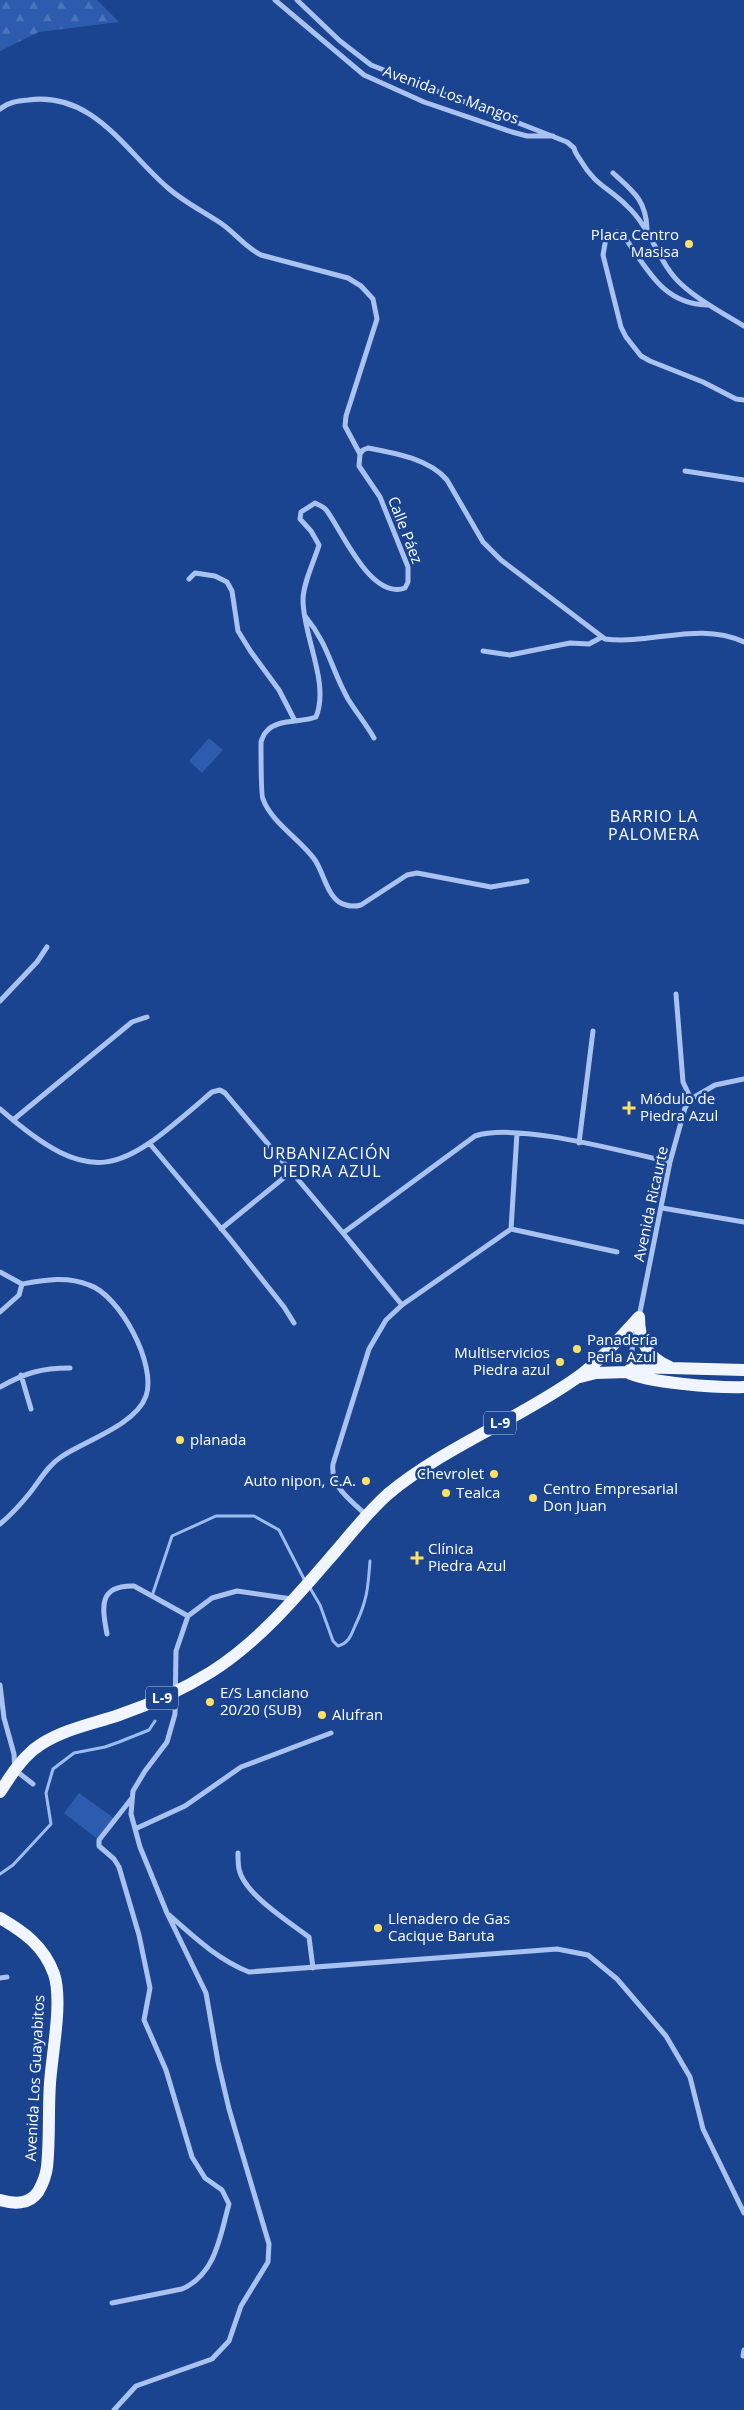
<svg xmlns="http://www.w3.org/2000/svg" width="744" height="2410" viewBox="0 0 744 2410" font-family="'Open Sans',sans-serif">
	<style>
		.forest { fill: url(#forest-firs) }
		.park { fill: #2d5cae }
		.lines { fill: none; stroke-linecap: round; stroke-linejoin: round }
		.stream { stroke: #9cbcf1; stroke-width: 3 }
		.minor { stroke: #a9c2ef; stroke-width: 5 }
		.primary { stroke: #f0f5ff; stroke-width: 12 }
		.poi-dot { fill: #ffe066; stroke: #1a4490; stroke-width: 2 }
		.labels { text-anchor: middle; stroke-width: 5; stroke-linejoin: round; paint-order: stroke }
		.shield { fill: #1a4490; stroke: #bac7de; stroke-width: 1 }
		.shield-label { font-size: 14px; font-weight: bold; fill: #fff }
		.street-label { font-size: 15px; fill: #fff; stroke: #1a4490 }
		.poi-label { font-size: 15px; fill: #fff; stroke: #1a4490; text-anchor: start }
		.neighbourhood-label { font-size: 16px; letter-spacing: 1px; fill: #fff; stroke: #1a4490 }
	</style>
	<defs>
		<pattern id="forest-firs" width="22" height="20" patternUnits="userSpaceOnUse" patternTransform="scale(1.25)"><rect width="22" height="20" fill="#2d5cae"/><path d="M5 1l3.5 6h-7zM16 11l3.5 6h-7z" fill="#4c74ba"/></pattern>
	</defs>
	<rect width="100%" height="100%" fill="#1a4490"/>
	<path class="forest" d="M0,0h97l22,22 -80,10 -39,19z"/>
	<path class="park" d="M209,738l14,12 -21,23 -13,-12z
		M79,1793l36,26 -16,21 -35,-27z"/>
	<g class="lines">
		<path class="stream" d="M310,1588l10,17 13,36 5,5c11,-3 13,-11 17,-20 12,-25 13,-37 15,-65
			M153,1593l19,-57 44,-20h38l25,14 26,51
			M0,1874l13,-9 38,-41 -5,-31 7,-24 21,-16 31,-6 14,-5 30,-12 6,-9"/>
		<path class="minor" d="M275,0l89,75 60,27 88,30 15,4h26
			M297,0l43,41 31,24 196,77 7,6c1,6 4,8 7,13 14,24 28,27 46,45 25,23 31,57 54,78 18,17 42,29 63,42
			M0,109c8,-7 18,-8 28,-9 65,-9 97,51 140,88 16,14 36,24 54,36 14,10 23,23 39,31l87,23 13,8 12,13 4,20 -31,97 -1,10 15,28
			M613,173c20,18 33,27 34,56
			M707,305c-45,-1 -60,-37 -84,-70l-6,-3 -11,6 -3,17 18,72 5,10 15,19 9,5 53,21 33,17 8,1
			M685,471l59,9
			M189,579l6,-6 20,3 12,6 5,9 6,40 13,21 28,38 16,31
			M305,616c24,29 26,53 43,83 8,13 18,25 26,39
			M483,651l27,4 60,-12 19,1 13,-7
			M527,881l-36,6 -74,-14 -10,2 -46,30c-7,2 -15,1 -22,-3 -12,-8 -16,-30 -24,-42 -14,-20 -44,-38 -52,-61 -2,-3 -2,-52 -2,-57 1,-3 3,-8 5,-10 11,-14 35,-9 50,-15 14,-34 -13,-81 -13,-117 0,-17 11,-38 16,-55l-8,-14 -11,-12 1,-7 14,-9c4,2 10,4 12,8 16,22 44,89 78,77l3,-6v-15l-28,-70 -21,-31 1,-12 3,-4 5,-2c27,5 61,11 79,32l36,62 18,18 104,79c46,6 94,-18 139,3
			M676,994l7,88 8,17
			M0,1001l37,-39 10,-15
			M0,1109c99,87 124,58 212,-17l8,-2 5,3 118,140
			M13,1120l119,-98 15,-5
			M579,1143l14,-112
			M150,1144l80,95 54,68 10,16
			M662,1208l82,14
			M221,1229l70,-57
			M511,1229l6,-96
			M0,1272l22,12
			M402,1305l-59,-72 132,-97c43,-14 148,16 195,26
			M0,1312l19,-17 3,-11c23,-4 45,-8 67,1 31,10 68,80 57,111 -10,29 -62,45 -85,61 -14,9 -22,25 -32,37 -9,11 -18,21 -29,30
			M639,1317l31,-155 15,-54 6,-9 24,-14 29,-6
			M628,1369l8,-38
			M21,1375l10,34
			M0,1387c25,-14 41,-19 70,-19
			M366,1515c-15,-15 -36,-28 -33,-51l36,-115 17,-29 16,-15 109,-76 106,23
			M107,1634c-5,-27 -9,-49 27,-48l54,30
			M0,1685l4,33 10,36 1,16 18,14
			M135,1829l50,-23 56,-39 90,-34
			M238,1853c0,5 0,11 1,16 5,25 50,53 70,68l4,31
			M169,1915c25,22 48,44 80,57l308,-23 31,6 29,24 49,57 24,41 13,52 41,84
			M0,1978l7,-1
			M112,2303l70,-14c34,-15 38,-53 47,-85l-7,-14 -17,-12 -13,-21 -26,-87 -22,-50 6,-32 -11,-53 -20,-68 -5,-8 -15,-13v-6l33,-42
			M743,2356l1,-6
			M114,2410l22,-24 76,-27 17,-18 12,-35 27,-44 1,-18 -40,-135 -11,-47 -12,-69 -39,-80 -27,-66 -9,-33 2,-23 12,-20 22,-29 8,-28 1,-63 12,-35 24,-18 25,-7 55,8"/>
		<path class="primary" d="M639,1317c0,24 8,41 31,50
			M627,1372c19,11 93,16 117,15
			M627,1372l6,-5 111,3
			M580,1377l16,-4 31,-1
			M0,1792c10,-15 19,-30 33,-42 25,-20 57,-25 86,-35 32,-11 63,-25 92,-43 49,-31 87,-77 125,-121 17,-20 33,-40 52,-57 57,-47 127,-73 187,-115 24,-17 44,-40 64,-62
			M0,1918c24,14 44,28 54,56 9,27 -2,79 -4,109 -2,28 0,56 -3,84 -1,8 -5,18 -9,25 -9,13 -25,12 -38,8"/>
	</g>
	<g class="poi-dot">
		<circle cx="689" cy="244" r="5"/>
		<path d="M626.5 1100.5h5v5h5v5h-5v5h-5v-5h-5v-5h5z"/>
		<circle cx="577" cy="1349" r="5"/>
		<circle cx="560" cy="1362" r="5"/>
		<circle cx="180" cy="1440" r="5"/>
		<circle cx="494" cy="1474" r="5"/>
		<circle cx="366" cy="1481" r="5"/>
		<circle cx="446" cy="1493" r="5"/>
		<circle cx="533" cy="1498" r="5"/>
		<path d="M414.5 1550.5h5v5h5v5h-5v5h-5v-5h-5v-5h5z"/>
		<circle cx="210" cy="1702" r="5"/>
		<circle cx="322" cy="1715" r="5"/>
		<circle cx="378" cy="1928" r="5"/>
	</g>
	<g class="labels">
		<g class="shield">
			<rect x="484" y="1411.5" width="32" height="23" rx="4"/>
			<rect x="146" y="1686.5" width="32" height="23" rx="4"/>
		</g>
		<g class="shield-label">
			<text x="500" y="1428">L-9</text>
			<text x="162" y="1703">L-9</text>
		</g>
		<g class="street-label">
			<text transform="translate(451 95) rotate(20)" y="5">Avenida Los Mangos</text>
			<text transform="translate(405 530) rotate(69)" y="5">Calle Páez</text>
			<text transform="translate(651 1204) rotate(-78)" y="5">Avenida Ricaurte</text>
			<text transform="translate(35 2078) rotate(-87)" y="5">Avenida Los Guayabitos</text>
		</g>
		<g class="poi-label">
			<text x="679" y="240" text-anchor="end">Placa Centro<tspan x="679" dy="17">Masisa</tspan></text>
			<text x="640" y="1104">Módulo de<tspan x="640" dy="17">Piedra Azul</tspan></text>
			<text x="587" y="1345">Panadería<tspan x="587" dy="17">Perla Azul</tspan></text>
			<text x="550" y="1358" text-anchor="end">Multiservicios<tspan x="550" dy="17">Piedra azul</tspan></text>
			<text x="190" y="1445">planada</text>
			<text x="484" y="1479" text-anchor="end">Chevrolet</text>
			<text x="356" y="1486" text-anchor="end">Auto nipon, C.A.</text>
			<text x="543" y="1494">Centro Empresarial<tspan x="543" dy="17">Don Juan</tspan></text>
			<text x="456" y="1498">Tealca</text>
			<text x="428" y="1554">Clínica<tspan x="428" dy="17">Piedra Azul</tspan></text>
			<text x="220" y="1698">E/S Lanciano<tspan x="220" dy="17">20/20 (SUB)</tspan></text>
			<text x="332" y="1720">Alufran</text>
			<text x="388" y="1924">Llenadero de Gas<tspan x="388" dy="17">Cacique Baruta</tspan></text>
		</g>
		<g class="neighbourhood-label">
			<text x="654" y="822">BARRIO LA<tspan x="654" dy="18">PALOMERA</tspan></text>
			<text x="327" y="1159">URBANIZACIÓN<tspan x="327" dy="18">PIEDRA AZUL</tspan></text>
		</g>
	</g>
</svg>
